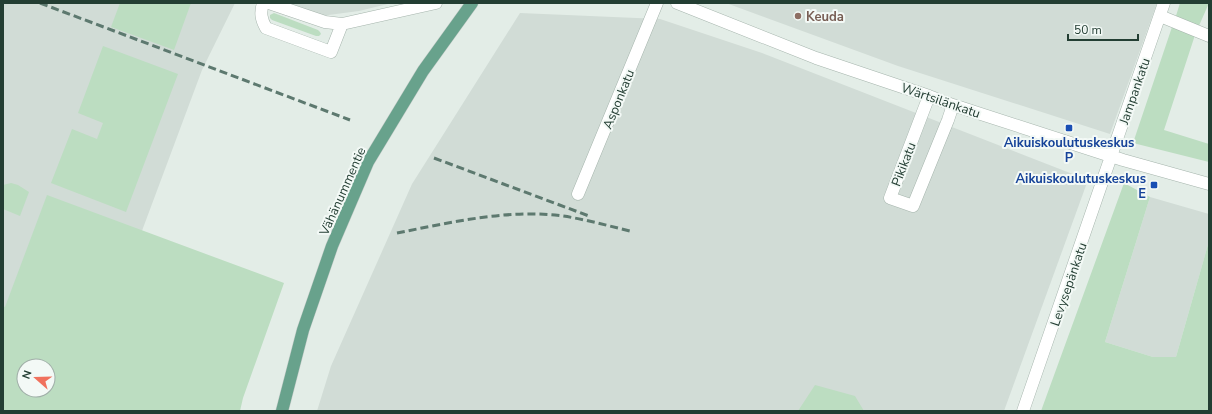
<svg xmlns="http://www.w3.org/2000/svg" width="1212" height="414" viewBox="0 0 1212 414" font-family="'Nunito Sans',sans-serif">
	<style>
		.built { fill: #d1dcd6 }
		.green { fill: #bcddc1; fill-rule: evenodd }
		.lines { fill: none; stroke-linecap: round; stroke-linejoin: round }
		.minor-casing { stroke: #a6b5ad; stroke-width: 13 }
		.major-casing { stroke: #c1c9c6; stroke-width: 13 }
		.minor { stroke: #fff; stroke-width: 12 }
		.major { stroke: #68a28c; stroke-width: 12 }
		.rail { stroke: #5d796f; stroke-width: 3; stroke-dasharray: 8 4; stroke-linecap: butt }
		.education-dot { fill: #8d6e63; stroke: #f3f9f6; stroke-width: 1.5 }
		.transit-dot { fill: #1a4fb4; stroke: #f3f9f6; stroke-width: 1.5 }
		.labels { text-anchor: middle; stroke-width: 4; stroke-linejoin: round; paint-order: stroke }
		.education-label { font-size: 13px; font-weight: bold; fill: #785e54; stroke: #f3f9f6; text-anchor: start }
		.street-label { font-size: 13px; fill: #233e33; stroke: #f3f9f6 }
		.transit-label { font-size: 13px; font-weight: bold; fill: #164399; stroke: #f3f9f6 }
	</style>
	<rect width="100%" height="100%" fill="#e3ede7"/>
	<path class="built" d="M3,3h232l-33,67 -103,276 -96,-35z
		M254,3h138l-33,8 -61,8z
		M726,3h431l-47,131 -212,-68z
		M520,13l140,6 102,34 326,127 -84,231h-687l14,-45 81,-182z
		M1150,197l59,17v27l-33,116h-23l-48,-15z"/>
	<path class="green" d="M120,3h71l-17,47 -63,-23z
		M1180,3h29l-11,25 -23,-9z
		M274,13l44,17 2,2 1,2 -2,2h-3l-44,-16 -2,-2v-3z
		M1172,27l23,8 -31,95 45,14v18l-76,-19z
		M103,46l75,28 -52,138 -75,-29 21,-54 25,10 6,-16 -25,-10z
		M11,183l7,2 11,7 -9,24 -17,-7v-24z
		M1124,183l26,14 -45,145 48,15h23l33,-116v170h-168z
		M47,195l237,88 -41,115 -3,13h-237v-105l2,1zM24,366h24v24h-24z
		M815,385l40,11 9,15h-66z"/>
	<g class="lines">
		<g class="minor-casing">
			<path id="minor" d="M263,3c-3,10 -2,16 3,25l65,24 11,-28
				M269,3l56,19 17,2 94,-21
				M677,3l139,55 113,38 24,9 170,55 86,24
				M1160,16l49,20
				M929,96l-39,102 23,8 35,-86 5,-15
				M578,194l79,-191
				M1023,411l141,-408"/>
		</g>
		<g class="major-casing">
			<path id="major" d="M282,411l21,-81 29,-84 36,-84 55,-91 49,-68"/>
		</g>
		<use href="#minor" class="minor"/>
		<use href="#major" class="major"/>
		<path class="rail" d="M40,3l310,117
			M434,158l155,58
			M397,233c51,-10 106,-23 158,-18 26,3 50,10 75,16"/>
	</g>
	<circle class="education-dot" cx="798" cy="16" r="4"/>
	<g class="transit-dot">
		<rect x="1065" y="124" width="8" height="8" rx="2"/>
		<rect x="1150" y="181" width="8" height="8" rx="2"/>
	</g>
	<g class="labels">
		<g class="education-label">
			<text x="806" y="21">Keuda</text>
		</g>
		<g class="street-label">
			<text transform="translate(1134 91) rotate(-71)" y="5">Jampankatu</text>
			<text transform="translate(618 99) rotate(-68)" y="5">Asponkatu</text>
			<text transform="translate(941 100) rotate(19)" y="5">Wärtsilänkatu</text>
			<text transform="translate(903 164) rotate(-69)" y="5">Pikikatu</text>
			<text transform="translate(342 191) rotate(-66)" y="5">Vähänummentie</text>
			<text transform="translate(1068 284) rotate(-71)" y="5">Levysepänkatu</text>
		</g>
		<g class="transit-label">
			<text x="1069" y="147">Aikuiskoulutuskeskus<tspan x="1069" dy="15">P</tspan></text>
			<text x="1146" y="183" text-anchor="end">Aikuiskoulutuskeskus<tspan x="1146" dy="15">E</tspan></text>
		</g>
	</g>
	<rect width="1212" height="414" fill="none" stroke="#233e33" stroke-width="8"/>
	<g transform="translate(36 378) rotate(290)"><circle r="19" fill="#f3f9f6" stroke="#a0aea8"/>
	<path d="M0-3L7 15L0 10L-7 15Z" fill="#f0715d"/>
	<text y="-6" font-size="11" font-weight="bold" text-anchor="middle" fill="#233e33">N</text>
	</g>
	<path d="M1068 34v6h70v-6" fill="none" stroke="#233e33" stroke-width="2"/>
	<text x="1074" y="34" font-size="12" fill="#233e33" stroke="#f3f9f6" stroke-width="3" paint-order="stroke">50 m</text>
</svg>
